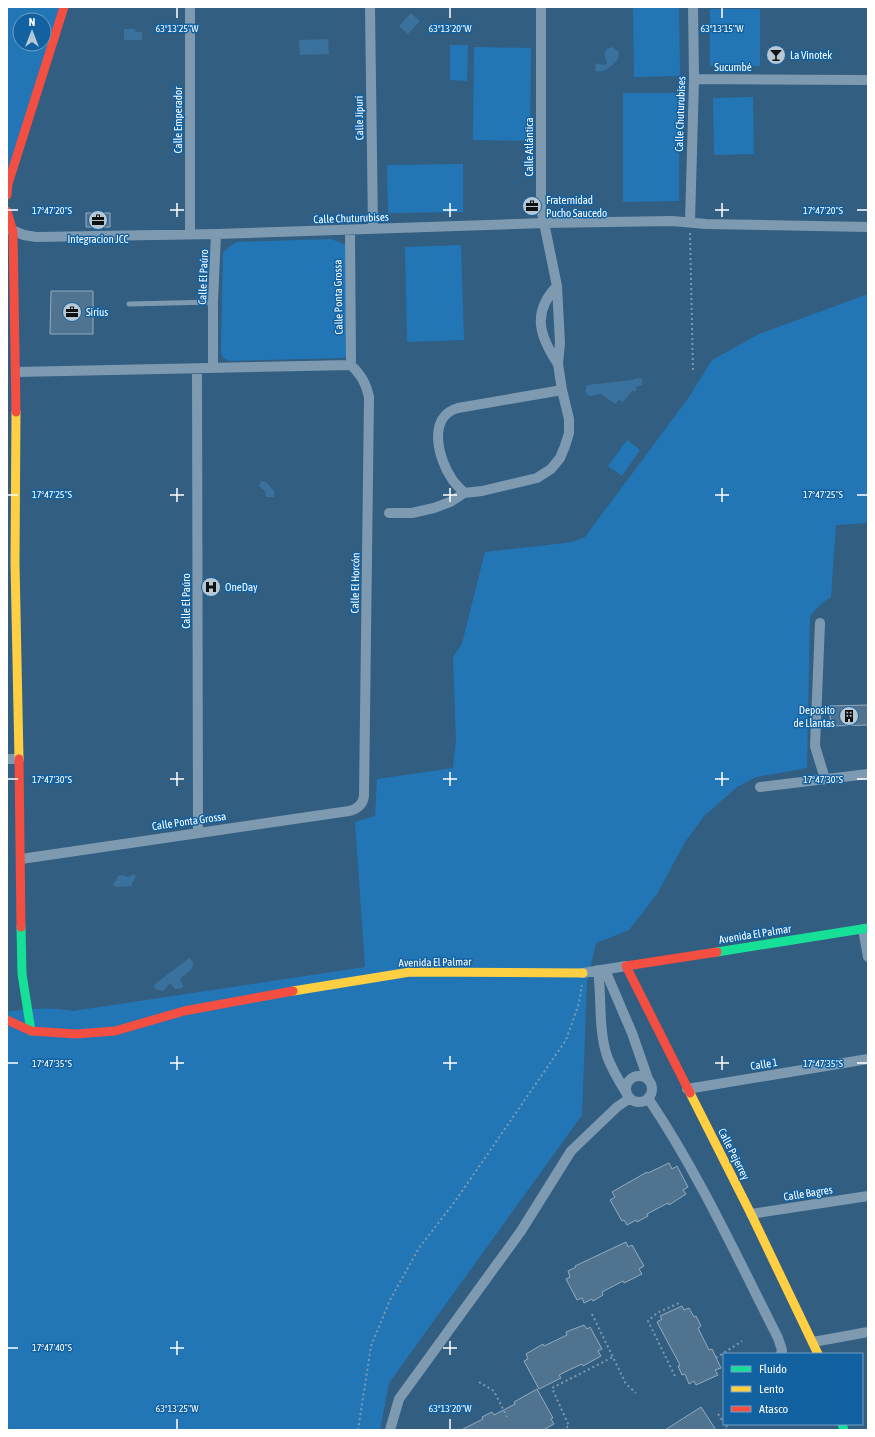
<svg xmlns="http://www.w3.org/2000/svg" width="875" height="1437" viewBox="0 0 875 1437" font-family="'Asap Condensed',sans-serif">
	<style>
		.green { fill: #2376b6; fill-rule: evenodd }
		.water { fill: #3a719d }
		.building { fill: #50738f; stroke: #93abbf }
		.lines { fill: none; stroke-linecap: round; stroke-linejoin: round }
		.path { stroke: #7e9ab1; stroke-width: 2; stroke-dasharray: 2 3; stroke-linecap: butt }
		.lane { stroke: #7e9ab1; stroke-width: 5 }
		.street { stroke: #7e9ab1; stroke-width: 10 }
		.fast { stroke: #16e098; stroke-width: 9 }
		.slow { stroke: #ffcf43; stroke-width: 9 }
		.jam { stroke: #f24e42; stroke-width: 9 }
		.ticks { fill: none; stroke: #fff; stroke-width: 1.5 }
		.labels { text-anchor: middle; stroke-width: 3; stroke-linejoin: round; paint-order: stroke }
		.poi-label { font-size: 11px; fill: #fff; stroke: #1261a1; text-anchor: start }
		.street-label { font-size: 11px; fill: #fff; stroke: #1261a1 }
		.ticks-label { font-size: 10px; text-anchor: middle; fill: #fff; stroke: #1261a1; stroke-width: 3; stroke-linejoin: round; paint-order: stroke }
	</style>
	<rect width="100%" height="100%" fill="#325e81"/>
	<path class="green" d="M7,7h55l-55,174zM20,20h24v24h-24z
		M633,7h46l1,69 -46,1z
		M710,9h50v57h-50z
		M450,45h18l-1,36 -17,-1z
		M474,47l57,1 -1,93 -57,-1z
		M623,93h56v108l-56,1z
		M753,97l1,57 -40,1 -1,-57z
		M463,164v48l-75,1 -1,-48z
		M331,239l15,6 2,110 -5,3 -113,3 -7,-3 -2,-6 2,-100 13,-10z
		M461,245l3,95 -57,2 -2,-95z
		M868,294v229l-32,2 -5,72 -10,7 -11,12 -3,152 -51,9 -19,10 -33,29 -19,26 -28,52 -28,36 -33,13 -9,38 -5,134 -193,268 -9,47h-373v-418c23,-4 44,-5 66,-1l292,-44 -10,-145 20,-6 2,-37 76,-11 3,-28 -3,-83 9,-13 23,-92 80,-9 10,-2 10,-4 104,-140 23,-37 47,-26z
		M627,440l13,10 -18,26 -14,-10z"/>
	<path class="water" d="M411,13l9,8 -12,13 -9,-8z
		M124,29h11l1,3h6v8h-18z
		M328,39l1,15 -29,1 -1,-15z
		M612,47l7,5 -1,7c-6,6 -13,15 -23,12l1,-8 8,2 3,-2c-3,-8 -5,-13 5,-16z
		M637,378l5,1v6l-6,2v4h-4l-9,11 -4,-2 -4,4 -14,-10 -12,2 -4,-4 2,-7 46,-5z
		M261,481l5,1 8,9v6h-8l-1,-6 -6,-5z
		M134,874l2,2 -5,10 -15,1 -3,-2 5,-9 4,-1 6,2z
		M189,958l4,4c1,10 -8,11 -13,17l3,7 -1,2 -7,1 -5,-6 -7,8 -8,-2 -1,-4z"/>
	<path class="building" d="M86,213h24v14h-24z
		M51,291h42v43h-43z
		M868,705v20l-37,1 -2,-20z
		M669,1163l3,6 5,-3 11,21 -5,3 3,4 -17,11 -1,-2 -21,11 1,2 -11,6 -1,-2 -9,5 -3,-5 -2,1 -12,-21 5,-3 -3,-5 35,-20 1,1z
		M626,1242l2,5 4,-2 12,21 -5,3 3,5 -18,9 -1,-2 -21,11 1,3 -10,6 -1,-2 -8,4 -2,-5 -5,2 -11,-21 4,-2 -2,-6 8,-4 -1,-1z
		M682,1306l2,4 5,-2 5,9 2,-1 5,10 -3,2 11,22 3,-1 9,19 -6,2 3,5 -22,10 -2,-4 -5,3 -4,-10 -3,1 -4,-9 2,-1 -23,-43 5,-3 -2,-3z
		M584,1325l3,4 3,-2 12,22 -4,2 3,5 -18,10 -1,-2 -11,5 -12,6 2,3 -22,11 -15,-28 4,-2 -2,-5 17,-10 1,2 23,-11 -1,-3z
		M537,1389l16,29 -2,1 3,5 -11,6h-82l22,-11 -1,-2 10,-5 2,3 21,-11 -1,-2z
		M701,1407l15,23h-51z"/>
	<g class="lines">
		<path class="path" d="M690,233l3,139
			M592,1314l34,70 10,9
			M716,1358l26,-17
			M675,1376l-27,-55 9,-8 22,-10
			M479,1382l15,9 13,26
			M718,1414l6,9
			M358,1430l13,-84 19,-46 29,-52 37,-48 110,-160 13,-37 3,-18
			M562,1430l7,-4 -17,-38 61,-31
			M725,1430l3,-2 -3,-4"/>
		<path class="lane" d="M129,304l84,-2"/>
		<path class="street" d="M370,7l3,222
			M694,79l174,1
			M690,222l4,-143 -1,-72
			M9,229l15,6 12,2 180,-3 329,-11 127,-2 34,3 162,3
			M350,230l1,135
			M190,233v-226
			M557,286c-26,27 -17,51 1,78
			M213,368v-66l3,-68
			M197,369l1,463
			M16,372l335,-7
			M464,493c-4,-5 -9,-9 -12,-14 -14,-20 -25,-63 6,-71l104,-18
			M389,513h23l22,-5 16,-6 14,-9 18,-2 55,-13 14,-9 9,-11 5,-12 4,-13v-14l-7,-29 -4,-26 2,-21 -3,-57 -16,-78v-201
			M820,623l-5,123 10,33
			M7,759h12
			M760,787l108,-13
			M21,859l328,-48c9,-2 14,-7 15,-15l5,-399c-3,-14 -8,-22 -18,-32
			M863,929l5,28
			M598,970c4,29 0,58 9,86 5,14 12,25 20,38
			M605,970l27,63 16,46
			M583,973l43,-7
			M626 1089a13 13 0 1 1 26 0a13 13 0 1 1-26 0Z
			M687,1089l181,-30
			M648,1098c51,76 89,159 130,240l4,12 -1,4
			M751,1214l117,-18
			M813,1342l55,-10
			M390,1430l9,-31 122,-168 50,-80 46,-44 13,-9"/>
		<path class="fast" d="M21,927l1,47 9,57
			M717,952l151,-24
			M842,1424l2,6"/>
		<path class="slow" d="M16,412l-1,151 4,196
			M293,991l117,-19 173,1
			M690,1093l61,121 67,140"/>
		<path class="jam" d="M7,195l1,-11 56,-177
			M7,211l6,21 3,180
			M19,759l2,168
			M7,1020l24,11 45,3 39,-3 69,-20 109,-20
			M690,1093l-64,-127 91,-14"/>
	</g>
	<path class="ticks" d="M177,8v10M450,8v10M722,8v10M177,203v14M450,203v14M722,203v14M8,210h10M170,210h14M443,210h14M715,210h14M857,210h10M177,488v14M450,488v14M722,488v14M8,495h10M170,495h14M443,495h14M715,495h14M857,495h10M177,772v14M450,772v14M722,772v14M8,779h10M170,779h14M443,779h14M715,779h14M857,779h10M177,1056v14M450,1056v14M722,1056v14M8,1063h10M170,1063h14M443,1063h14M715,1063h14M857,1063h10M177,1341v14M450,1341v14M8,1348h10M170,1348h14M443,1348h14M177,1419v10M450,1419v10"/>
	<defs>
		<g id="bar-disc" transform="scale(1)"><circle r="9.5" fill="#b7c7d3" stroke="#1261a1"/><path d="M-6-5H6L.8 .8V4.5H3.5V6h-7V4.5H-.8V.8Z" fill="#111"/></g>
		<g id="office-disc" transform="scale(1)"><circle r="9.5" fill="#b7c7d3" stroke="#1261a1"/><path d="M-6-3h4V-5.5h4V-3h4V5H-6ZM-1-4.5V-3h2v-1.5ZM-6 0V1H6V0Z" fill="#111"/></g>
		<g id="hospital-disc" transform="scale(1)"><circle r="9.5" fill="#b7c7d3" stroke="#1261a1"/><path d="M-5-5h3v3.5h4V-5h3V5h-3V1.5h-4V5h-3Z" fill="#111"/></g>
		<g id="building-disc" transform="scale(1)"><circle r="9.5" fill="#b7c7d3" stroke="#1261a1"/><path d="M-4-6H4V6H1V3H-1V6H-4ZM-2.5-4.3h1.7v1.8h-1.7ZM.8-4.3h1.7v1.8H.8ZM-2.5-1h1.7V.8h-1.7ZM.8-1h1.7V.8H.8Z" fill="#111"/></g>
	</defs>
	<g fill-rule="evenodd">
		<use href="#bar-disc" x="776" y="55"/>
		<use href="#office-disc" x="532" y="206"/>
		<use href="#office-disc" x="98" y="220"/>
		<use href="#office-disc" x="72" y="312"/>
		<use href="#hospital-disc" x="211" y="587"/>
		<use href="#building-disc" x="849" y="716"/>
	</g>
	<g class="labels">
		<g class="poi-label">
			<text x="790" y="59">La Vinotek</text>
			<text x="546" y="204">Fraternidad<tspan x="546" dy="13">Pucho Saucedo</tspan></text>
			<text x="98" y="243" text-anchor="middle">Integracion JCC</text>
			<text x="86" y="316">Sirius</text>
			<text x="225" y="591">OneDay</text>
			<text x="835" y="714" text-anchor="end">Deposito<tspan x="835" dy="13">de Llantas</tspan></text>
		</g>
		<g class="street-label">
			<text x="733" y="71">Sucumbé</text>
			<text transform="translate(680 114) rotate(-88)" y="4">Calle Chuturubises</text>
			<text transform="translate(359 118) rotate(-91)" y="4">Calle Jipurí</text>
			<text transform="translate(178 120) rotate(-90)" y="4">Calle Emperador</text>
			<text transform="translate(529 147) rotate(-90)" y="4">Calle Atlántica</text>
			<text transform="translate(351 218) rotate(-2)" y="4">Calle Chuturubises</text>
			<text transform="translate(203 277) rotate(-88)" y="4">Calle El Paúro</text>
			<text transform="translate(338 297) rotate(-91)" y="4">Calle Ponta Grossa</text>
			<text transform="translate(355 583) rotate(-89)" y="4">Calle El Horcón</text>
			<text transform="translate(186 601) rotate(-90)" y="4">Calle El Paúro</text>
			<text transform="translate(189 821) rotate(-8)" y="4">Calle Ponta Grossa</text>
			<text transform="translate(755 934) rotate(-9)" y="4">Avenida El Palmar</text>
			<text transform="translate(435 962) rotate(-1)" y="4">Avenida El Palmar</text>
			<text transform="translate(764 1064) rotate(-9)" y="4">Calle 1</text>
			<text transform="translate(734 1154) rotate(63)" y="4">Calle Pejerrey</text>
			<text transform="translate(808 1193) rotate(-9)" y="4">Calle Bagres</text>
		</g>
	</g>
	<g class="ticks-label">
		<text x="177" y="32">63°13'25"W</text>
		<text x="450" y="32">63°13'20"W</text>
		<text x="722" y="32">63°13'15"W</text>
		<text x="52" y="214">17°47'20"S</text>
		<text x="823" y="214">17°47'20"S</text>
		<text x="52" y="498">17°47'25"S</text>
		<text x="823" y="498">17°47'25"S</text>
		<text x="52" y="783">17°47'30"S</text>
		<text x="823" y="783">17°47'30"S</text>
		<text x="52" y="1067">17°47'35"S</text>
		<text x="823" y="1067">17°47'35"S</text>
		<text x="52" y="1351">17°47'40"S</text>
		<text x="177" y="1412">63°13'25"W</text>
		<text x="450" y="1412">63°13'20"W</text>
	</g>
	<rect width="875" height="1437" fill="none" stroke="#ffffff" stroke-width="16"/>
	<rect x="723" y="1353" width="140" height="72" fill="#1261a1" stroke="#71a0c7"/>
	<rect x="731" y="1366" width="20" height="6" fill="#16e098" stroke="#71a0c7"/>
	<text x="759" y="1373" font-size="12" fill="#ffffff">Fluido</text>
	<rect x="731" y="1386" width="20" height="6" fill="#ffcf43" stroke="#71a0c7"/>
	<text x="759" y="1393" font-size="12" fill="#ffffff">Lento</text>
	<rect x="731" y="1406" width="20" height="6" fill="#f24e42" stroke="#71a0c7"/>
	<text x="759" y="1413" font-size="12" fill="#ffffff">Atasco</text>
	<g transform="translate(32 32)"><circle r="19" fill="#1261a1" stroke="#71a0c7"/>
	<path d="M0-3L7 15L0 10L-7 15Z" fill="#b7c7d3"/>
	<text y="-6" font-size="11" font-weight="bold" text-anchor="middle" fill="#ffffff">N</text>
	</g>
</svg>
